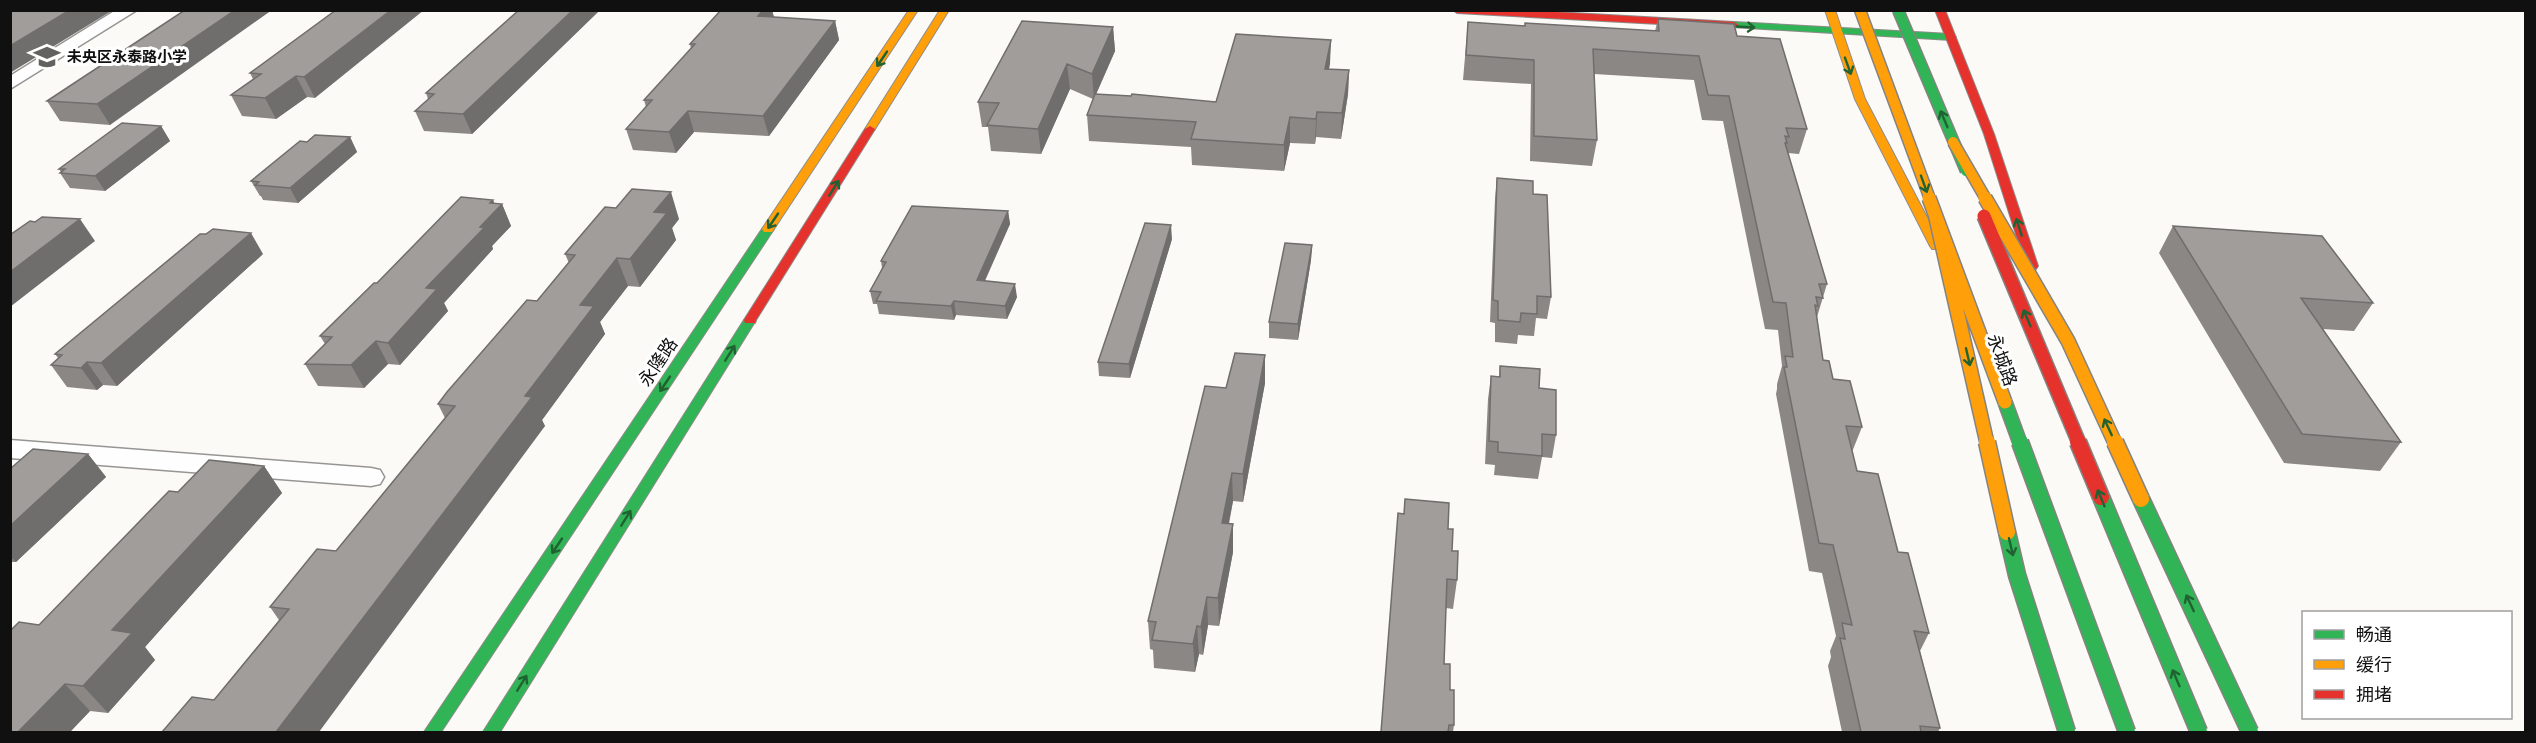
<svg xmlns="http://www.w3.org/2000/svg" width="2536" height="743" viewBox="0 0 2536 743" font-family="'Times New Roman','Noto Sans SC',serif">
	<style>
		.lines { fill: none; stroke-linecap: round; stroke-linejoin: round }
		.street-casing { stroke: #969594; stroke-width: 3 }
		.fast-casing { stroke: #8d8c8a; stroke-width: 2 }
		.slow-casing { stroke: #8d8c8a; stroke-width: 2 }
		.jam-casing { stroke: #8d8c8a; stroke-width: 2 }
		.street { fill: #fffefe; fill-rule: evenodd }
		.fast { fill: #30b455; fill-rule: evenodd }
		.slow { fill: #ff9f0a; fill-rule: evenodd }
		.jam { fill: #e5322d; fill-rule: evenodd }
		.fast-bridge-far2-casing { stroke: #848381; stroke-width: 13; stroke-linecap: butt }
		.fast-bridge-far1-casing { stroke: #848381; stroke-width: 16; stroke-linecap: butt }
		.fast-bridge-casing { stroke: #848381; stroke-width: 19; stroke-linecap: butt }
		.slow-bridge-far2-casing { stroke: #848381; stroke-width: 13; stroke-linecap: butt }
		.slow-bridge-far1-casing { stroke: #848381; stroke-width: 16; stroke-linecap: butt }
		.slow-bridge-casing { stroke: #848381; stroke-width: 19; stroke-linecap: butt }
		.jam-bridge-far1-casing { stroke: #848381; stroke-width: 16; stroke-linecap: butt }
		.jam-bridge-casing { stroke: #848381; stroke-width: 19; stroke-linecap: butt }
		.fast-bridge-far2 { stroke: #30b455; stroke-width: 10 }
		.fast-bridge-far1 { stroke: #30b455; stroke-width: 13 }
		.fast-bridge { stroke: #30b455; stroke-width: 16 }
		.slow-bridge-far2 { stroke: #ff9f0a; stroke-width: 10 }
		.slow-bridge-far1 { stroke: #ff9f0a; stroke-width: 13 }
		.slow-bridge { stroke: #ff9f0a; stroke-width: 16 }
		.jam-bridge-far1 { stroke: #e5322d; stroke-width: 13 }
		.jam-bridge { stroke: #e5322d; stroke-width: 16 }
		.wall { fill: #8a8785 }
		.shaded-wall { fill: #706e6c }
		.building { fill: #a09d9b; stroke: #706e6c; stroke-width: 1.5 }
		.oneway { stroke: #206232 }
		.labels { text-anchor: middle; stroke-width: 6; stroke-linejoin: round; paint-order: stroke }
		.far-poi-label { font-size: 15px; font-weight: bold; fill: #101010; stroke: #fff; text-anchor: start }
		.street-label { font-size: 18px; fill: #101010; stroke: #fff }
	</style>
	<rect width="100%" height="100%" fill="#fcfaf6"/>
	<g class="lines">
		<g class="street-casing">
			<path id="street" d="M116,10h21l-127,79v-13z
				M10,440l361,28 9,2 4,7 -4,7 -9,2 -361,-28z"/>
		</g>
		<g class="fast-casing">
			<path id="fast" d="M1734,22l217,12 5,3 -5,3 -220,-13 -2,-2z
				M768,225l6,4 -333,503h-17l338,-503z
				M750,316l6,4 -256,412h-17l261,-412z"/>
		</g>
		<g class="slow-casing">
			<path id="slow" d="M909,10h9l-146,222h-8l-2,-3z
				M940,10h9l-74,119 -5,3 -4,-1 -1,-2z
				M1825,10h10l30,89 77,147 -2,3h-8l-2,-3 -75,-147z"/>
		</g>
		<g class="jam-casing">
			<path id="jam" d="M1453,10h66l215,12 5,3 -5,3 -277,-15z
				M1935,10h10l49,124 44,132 -2,3 -4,1 -6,-4 -42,-132z
				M870,126l5,3 -119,191 -1,3h-10l-1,-3 121,-191z"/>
		</g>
		<use href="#street" class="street"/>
		<use href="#fast" class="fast"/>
		<use href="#slow" class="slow"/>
		<use href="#jam" class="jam"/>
		<g class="fast-bridge-far2-casing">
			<path id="fast-bridge-far2" d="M1898,10l68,161"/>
		</g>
		<g class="fast-bridge-far1-casing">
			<path id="fast-bridge-far1" d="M2005,402l15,41"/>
		</g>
		<g class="fast-bridge-casing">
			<path id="fast-bridge" d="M2020,442l107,290
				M2101,497l98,235
				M2141,499l109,233
				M2007,532l10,43 50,157"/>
		</g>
		<g class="slow-bridge-far2-casing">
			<path id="slow-bridge-far2" d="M1860,10l70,189
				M1953,142l33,57"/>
		</g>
		<g class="slow-bridge-far1-casing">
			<path id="slow-bridge-far1" d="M1929,198l76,204
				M1985,198l83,143 47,102
				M1936,218l51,225"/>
		</g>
		<g class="slow-bridge-casing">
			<path id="slow-bridge" d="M1987,442l20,90
				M2115,442l26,57"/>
		</g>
		<g class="jam-bridge-far1-casing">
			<path id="jam-bridge-far1" d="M1984,216l95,227"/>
		</g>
		<g class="jam-bridge-casing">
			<path id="jam-bridge" d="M2078,442l23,55"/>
		</g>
		<use href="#fast-bridge-far2" class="fast-bridge-far2"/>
		<use href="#fast-bridge-far1" class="fast-bridge-far1"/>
		<use href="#fast-bridge" class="fast-bridge"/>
		<use href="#slow-bridge-far2" class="slow-bridge-far2"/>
		<use href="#slow-bridge-far1" class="slow-bridge-far1"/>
		<use href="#slow-bridge" class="slow-bridge"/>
		<use href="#jam-bridge-far1" class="jam-bridge-far1"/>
		<use href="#jam-bridge" class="jam-bridge"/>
	</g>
	<path class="wall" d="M185,10l-75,115 -50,-4 -13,-20z
		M336,10l-21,88 -8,-1 -31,22 -34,-3 -11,-21 22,-16 -3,-6z
		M519,10h81l-128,124 -48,-3 -9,-20 13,-12 -2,-6z
		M721,10h51l2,7 61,4 4,19 -70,96 -75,-4 -18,21 -43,-3 -7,-21 20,-22 -2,-7 47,-51 -1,-5z
		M1658,19l79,17 70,93 -8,25 -11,-1 39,131 -10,33 6,43 10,19 29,48 -10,25 5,19 41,81 31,81 -9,18 20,77 -2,4h-96l-14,-66 3,-9 -1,-6 6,-15 -14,-63 -13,-2 -33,-177 1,-5v-5l5,-18 -4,-36 -13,-1 -42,-208 -21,-1 -8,-40 -100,-6 3,66 -5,26 -62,-5 1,-77 -68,-4 5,-58 57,4 130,5z
		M1113,27l2,24 -19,43 120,8 115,-62 -2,29 20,1 -1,24 -7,45 -25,-2 -1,7 -25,-1 -6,28 -92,-6 -1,-18 -102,-6 -2,-26 6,-16 -23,-10 -29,65 -50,-3 -3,-24h-6l-4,-25z
		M161,126l9,15 -65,50 -35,-3 -10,-15 1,-1 -2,-3z
		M350,137l7,15 -59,51 -35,-3 -2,-4h-1l-9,-15 56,-39z
		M1497,178l36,16 18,103 -4,22 -11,-1 -2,18 -16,-1 -1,9 -22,-2v-19l-5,-1 5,-123z
		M495,204h7l9,22 -19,20 1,3 -49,54 4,8 -48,54 -12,-1 -24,24 -46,-2 -13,-22 20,-20 -5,-8 57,-53z
		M1008,211l2,13 -25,57 32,16 -10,22 -51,-4 -2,5 -75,-6 -2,-10h-4l-3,-13 12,-23 -1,-7z
		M679,219l-7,9 4,12 -36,47 -12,-1 -28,36 5,12 -63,86 3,6 -331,274 65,-80 -9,-13 66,-56 109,-133 -7,-14 99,-103 32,-38 -4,-9z
		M2173,226l200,77 -19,28 -31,-2 78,113 -21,29 -96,-8 -125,-210z
		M1172,239l-42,139 -31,-2 -1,-14z
		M1312,245l-1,15 -13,80 -29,-2v-16z
		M263,254l-146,132 -14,-1 -6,5 -30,-3 -16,-22 7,-7 -3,-4z
		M1500,366l39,22 17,47 -4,23 -10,-1 -4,22 -44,-4 1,-10 -10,-1 3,-65 3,-23 8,1z
		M1265,383l-22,119 -10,-1 -4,23h4v28l-14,74 -11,-1 -5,30 -4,-1 -4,18 -41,-4 -1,-18 -3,-1 -2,-28 78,-233z
		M88,454l18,23 -90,85h-6v-93z
		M264,466l18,27 -137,154 10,13 -47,53 -18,-2 -20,21 -31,-107z
		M1448,529l9,51 -4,29 -7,-1 -2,56 6,26 4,35 -1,7h-72z"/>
	<path class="shaded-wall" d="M70,10h43l-103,63v-27z
		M235,10h37l-162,115 -13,-21z
		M391,10h33l-109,88 -11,-21z
		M573,10h27l-128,124 -9,-20z
		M763,10h9l3,12 -17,-6z
		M835,21l4,19 -70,96 -6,-20z
		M1113,27l2,24 -21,48 -2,-25z
		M1331,40l-1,24 -6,30 1,-25z
		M1067,64l3,25 -29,65 -3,-25z
		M1349,70l-1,24 -7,45 1,-26z
		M296,76l11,21 -31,22 -11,-21z
		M688,111l6,21 -18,21 -7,-21z
		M1317,112l-1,25 -1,7 1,-25z
		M1290,117v26l-6,28v-26z
		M161,126l9,15 -65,50 -10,-15z
		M350,137l7,15 -59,51 -8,-15z
		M671,192l8,27 -7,9 4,12 -36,47 -10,-28 24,-47z
		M493,200l4,9 5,-5 9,22 -19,20 1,3 -49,54 4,8 -48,54 -12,-22 38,-55 54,-61 10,-24z
		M1008,211l2,13 -31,69 -2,-13z
		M80,219l15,22 -85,66v-35z
		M1171,225l1,14 -42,139 -1,-14z
		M251,233l12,21 -146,132 -16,-23z
		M1312,245l-1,15 -13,80v-16z
		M617,258l11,28 -28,36 5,12 -63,86 3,6 -226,306h-43l249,-336 55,-91z
		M1015,284l2,13 -10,22 -2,-13z
		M954,301l2,14 -2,5 -3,-14z
		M376,341l12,23 -24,24 -13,-23z
		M1265,355v28l-22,119v-28z
		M87,362l16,23 -6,5 -16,-22z
		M88,454l18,23 -90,85 -6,-6v-30z
		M264,466l18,27 -137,154 10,13 -47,53 -25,-27 29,-56z
		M1232,473l1,28 -10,50 -1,-28z
		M1233,524v28l-14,74 -1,-28z
		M1207,597l1,28 -5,30 -2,-28z
		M1197,626l2,28 -4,18 -2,-28z
		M65,684l25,27 -20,21h-52z"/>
	<path class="building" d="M10,10h60l-60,36z
		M185,10h50l-138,94 -50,-3z
		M336,10h55l-87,67 -8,-1 -31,22 -34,-3 30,-21 -11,-1z
		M519,10h54l-110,104 -48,-3 19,-17 -8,-1z
		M721,10h42l-5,6 77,5 -72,95 -75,-5 -19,21 -43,-3 26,-29h-8l51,-56h-5z
		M1658,19l76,5 3,12 43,3 27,90 -21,-1 3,9 -4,-1 2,7h-2l42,141h-8l4,14 -7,-1 2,9 -3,-1 8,55 6,1 4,18 17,2 12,46 -16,-1 11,45 21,3 20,78 10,1 21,80 -15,-2 26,97 -20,-2 1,6h-60l-21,-94 5,1 -3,-16 10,2 -19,-80 -14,-2 -35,-176h3l-2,-11 8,1 -7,-54 -13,-1 -44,-206 -21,-1 -9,-39 -106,-7 4,91 -63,-4v-76l-68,-5 2,-33 57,4v-3l134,8z
		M1022,21l91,6 -21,47 -25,-10 -29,65 -51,-4 12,-22 -21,-1z
		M1236,34l95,6 -6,29 24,1 -7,43 -25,-1 -1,7 -26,-2 -6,28 -93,-6 5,-17 -109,-7 8,-21 36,2 1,-2 84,8z
		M122,123l39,3 -66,50 -35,-3 5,-4h-6z
		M315,135l35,2 -60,51 -35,-3 4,-3 -8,-1 49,-40 7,1z
		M1497,178l36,3v13l14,1 4,102 -14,-1v18l-16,-1 -1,9 -22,-2v-19l-5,-1z
		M632,189l39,3 -17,20 13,1 -37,46 -13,-1 -37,47 14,1 -69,90 7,1 -256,335h-114l30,-35 22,3 75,-91 -19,-2 47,-58 19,2 119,-145 -17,-2 9,-12 80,-92 10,1 38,-46 -10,-1 40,-47 11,1z
		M461,197l32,3 -3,3 12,1 -22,23 4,1 -58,60 11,1 -49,54 -12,-2 -25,24 -46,-1 27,-27 -12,-1 54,-53h3z
		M912,206l96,5 -31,69 38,4 -10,22 -51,-5 -3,5 -75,-5 5,-9 -11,-1 16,-29 -5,-1z
		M42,217l38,2 -70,53v-37l20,-14 5,1z
		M1145,223l26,2 -42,139 -31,-2z
		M2173,226l149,10 51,67 -72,-5 100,144 -99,-8z
		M213,229l38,4 -150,130 -14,-1 -6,6 -30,-3 11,-10 -7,-1 145,-120h6z
		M1285,243l27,2 -14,79 -29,-2z
		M1235,353l30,2 -22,119 -11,-1 -10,50 11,1 -15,74 -11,-1 -6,30 -4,-1 -4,18 -41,-4 4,-18 -8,-1 57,-235 21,2z
		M1500,366l40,3 -1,19 17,2v45l-14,-1v22l-44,-4v-10l-9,-1 2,-65 9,1z
		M33,449l55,5 -78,72v-57z
		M209,460l55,6 -152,164 20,3 -49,53 -18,-2 -47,48h-8v-101l9,-9 20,3 130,-134 9,1z
		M1405,499l44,4 -1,26h5l-1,22h6l-1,29 -10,-1 -3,85h6v26h4v35h-5l-1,7h-67l17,-219 6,1z"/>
	<defs><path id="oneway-shaft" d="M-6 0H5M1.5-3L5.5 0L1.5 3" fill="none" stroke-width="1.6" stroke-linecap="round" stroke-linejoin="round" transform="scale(1.5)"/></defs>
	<g class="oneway">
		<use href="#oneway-shaft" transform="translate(1746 27) rotate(3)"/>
		<use href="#oneway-shaft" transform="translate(882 59) rotate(124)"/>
		<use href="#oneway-shaft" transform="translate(1848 66) rotate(70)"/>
		<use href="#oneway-shaft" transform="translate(1944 119) rotate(-113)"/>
		<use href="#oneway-shaft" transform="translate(1924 184) rotate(70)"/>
		<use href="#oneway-shaft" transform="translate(834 188) rotate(-58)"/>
		<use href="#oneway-shaft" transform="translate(773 221) rotate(124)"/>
		<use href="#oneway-shaft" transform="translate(2019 227) rotate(-108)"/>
		<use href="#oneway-shaft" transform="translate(2027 318) rotate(-113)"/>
		<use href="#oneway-shaft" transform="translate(730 353) rotate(-58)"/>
		<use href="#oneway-shaft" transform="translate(1968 357) rotate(77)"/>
		<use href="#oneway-shaft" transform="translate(665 384) rotate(124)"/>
		<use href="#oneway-shaft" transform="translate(2108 427) rotate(-115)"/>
		<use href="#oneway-shaft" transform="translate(2101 498) rotate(-113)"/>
		<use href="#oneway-shaft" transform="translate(626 518) rotate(-58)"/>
		<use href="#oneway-shaft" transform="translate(557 546) rotate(124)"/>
		<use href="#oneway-shaft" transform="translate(2011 547) rotate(77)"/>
		<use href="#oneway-shaft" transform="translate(2190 603) rotate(-115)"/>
		<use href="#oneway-shaft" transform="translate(2176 678) rotate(-113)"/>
		<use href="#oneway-shaft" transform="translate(522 683) rotate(-58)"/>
	</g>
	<defs>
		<g id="school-bare" transform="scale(2.07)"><path d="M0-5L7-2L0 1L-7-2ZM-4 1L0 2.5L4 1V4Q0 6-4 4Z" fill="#636260" stroke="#fff" stroke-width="2.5" paint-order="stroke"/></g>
	</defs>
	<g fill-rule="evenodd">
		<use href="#school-bare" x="47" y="57"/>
	</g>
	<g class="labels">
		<g class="far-poi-label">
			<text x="67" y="62">未央区永泰路小学</text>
		</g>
		<g class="street-label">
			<text transform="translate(2002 360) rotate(70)" y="6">永城路</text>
			<text transform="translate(658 362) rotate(-56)" y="6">永隆路</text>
		</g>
	</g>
	<rect width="2536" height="743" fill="none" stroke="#101010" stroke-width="24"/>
	<rect x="2302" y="611" width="210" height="108" fill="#ffffff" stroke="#9f9f9f" stroke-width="1.5"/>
	<rect x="2314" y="630" width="30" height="9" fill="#30b455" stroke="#9f9f9f" stroke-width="1.5"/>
	<text x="2356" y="641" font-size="18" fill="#101010">畅通</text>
	<rect x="2314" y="660" width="30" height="9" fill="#ff9f0a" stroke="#9f9f9f" stroke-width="1.5"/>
	<text x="2356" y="671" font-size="18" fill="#101010">缓行</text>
	<rect x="2314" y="690" width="30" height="9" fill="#e5322d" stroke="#9f9f9f" stroke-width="1.5"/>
	<text x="2356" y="701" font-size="18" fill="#101010">拥堵</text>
</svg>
